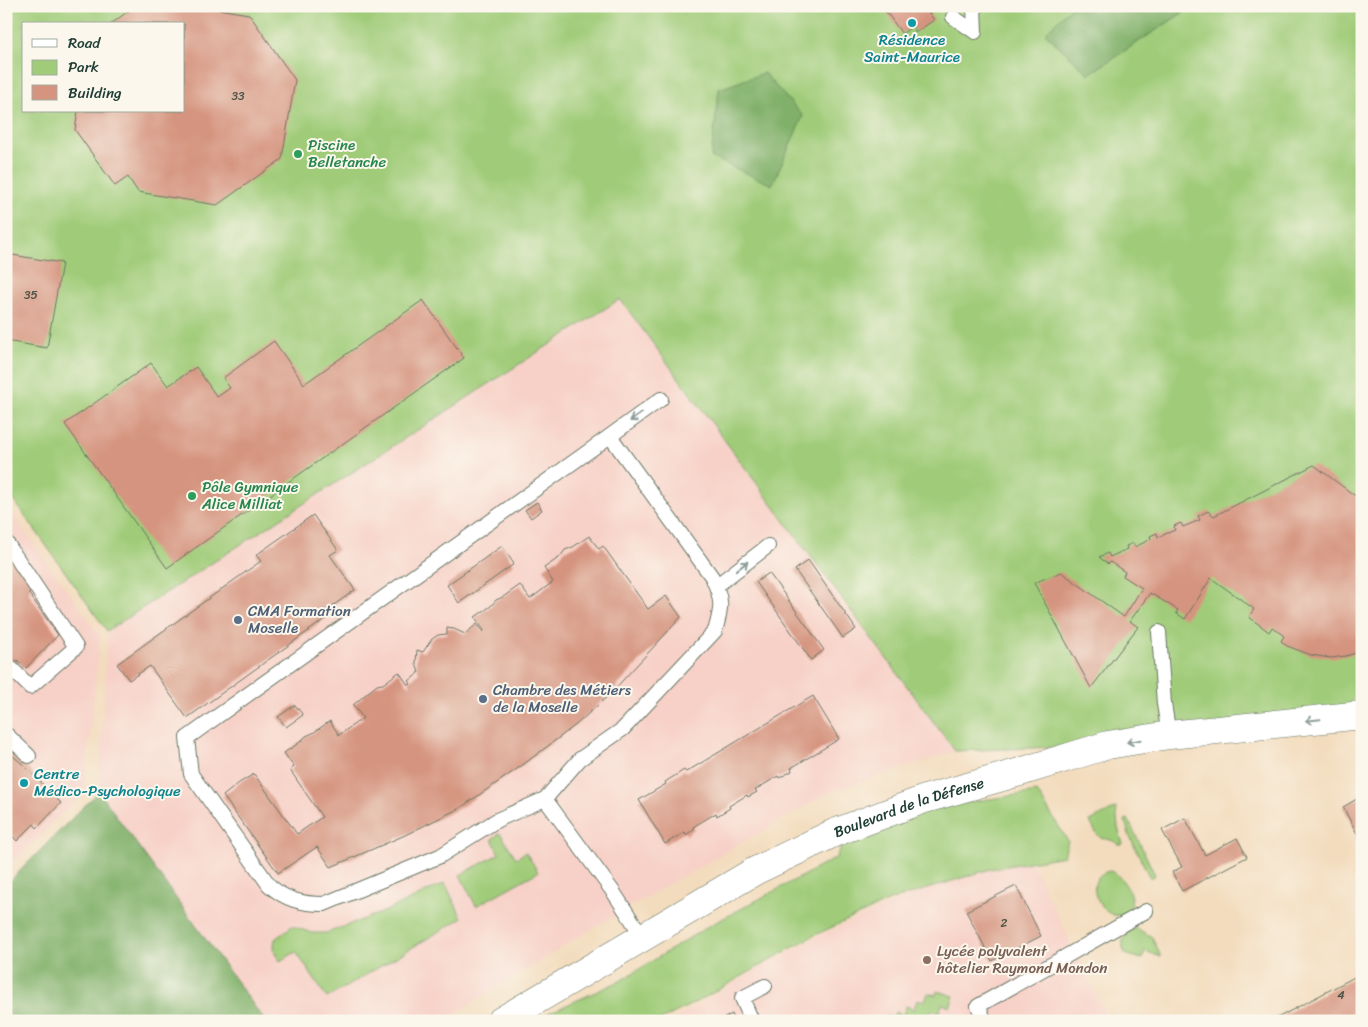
<svg xmlns="http://www.w3.org/2000/svg" width="1368" height="1027" viewBox="0 0 1368 1027" font-family="Sriracha,sans-serif">
	<style>
		.built { fill: #f7d1c7 }
		.green { fill: #a0cc79; stroke: #608456; fill-rule: evenodd }
		.forest { fill: #80b069; stroke: #50764e }
		.building { fill: #d5947f }
		.lines { fill: none; stroke-linecap: round; stroke-linejoin: round }
		.service-casing { stroke: #697564; stroke-width: 16 }
		.tertiary-casing { stroke: #697564; stroke-width: 29 }
		.service { stroke: #fff; stroke-width: 14 }
		.tertiary { stroke: #fff; stroke-width: 28 }
		.oneway { stroke: #8f9e9a }
		.culture-dot { fill: #0f9aa8; stroke: #fbf7ec; stroke-width: 2 }
		.leisure-dot { fill: #2e9e5b; stroke: #fbf7ec; stroke-width: 2 }
		.service-dot { fill: #5c6f8a; stroke: #fbf7ec; stroke-width: 2 }
		.education-dot { fill: #8d6e63; stroke: #fbf7ec; stroke-width: 2 }
		.labels { text-anchor: middle; stroke-width: 4; stroke-linejoin: round; paint-order: stroke }
		.number-label { font-size: 12px; fill: #4c5347 }
		.culture-label { font-size: 15px; fill: #0d838f; stroke: #fbf7ec }
		.leisure-label { font-size: 15px; fill: #27864d; stroke: #fbf7ec; text-anchor: start }
		.service-label { font-size: 15px; fill: #4e5e75; stroke: #fbf7ec; text-anchor: start }
		.street-label { font-size: 15px; fill: #1f3d34; stroke: #fbf7ec }
		.education-label { font-size: 15px; fill: #785e54; stroke: #fbf7ec; text-anchor: start }
	</style>
	<rect width="100%" height="100%" fill="#fbf7ec"/>
	<filter id="ink" filterUnits="userSpaceOnUse"><feTurbulence type="fractalNoise" baseFrequency=".02" numOctaves="2"/><feDisplacementMap in="SourceGraphic" scale="10" xChannelSelector="R" yChannelSelector="G"/><feConvolveMatrix kernelMatrix="1 2 1 2 8 2 1 2 1" color-interpolation-filters="sRGB"/></filter>
	<filter id="wash" filterUnits="userSpaceOnUse"><feTurbulence type="fractalNoise" baseFrequency=".0096" numOctaves="4" result="noise"/><feDisplacementMap in="SourceGraphic" scale="20" xChannelSelector="R" yChannelSelector="G"/><feGaussianBlur stdDeviation="1.12" result="paint"/><feColorMatrix in="noise" values="0 0 0 0 0 0 0 0 0 0 0 0 0 0 0 0 0 1.4 0 .05"/><feComposite in="paint" operator="in"/></filter>
	<g filter="url(#wash)">
		<rect width="100%" height="100%" fill="#f3dcbd"/>
		<path class="built" d="M621,298l334,453 -125,41 -240,138 -147,91h-178l-166,-229 8,-161z
			M6,505l94,131 -16,156 -78,77z
			M1029,857l80,164h-438l58,-35 91,-51 94,-41z"/>
		<path class="green" d="M6,6h1066l-27,27 44,41 104,-68h169v709l-254,30 -153,6 -335,-452 -513,332 -101,-142zM24,24h160v87h-160z
			M1037,792l31,49 -4,15 -74,13 -98,31 -79,36 -111,63 -43,22h-128l89,-40 87,-54 129,-69 6,-13c28,-13 56,-25 86,-34 35,-10 73,-13 109,-19z
			M1116,808l2,20 5,16 -3,1c-17,-12 -19,2 -30,-24z
			M1128,819l27,56 -5,3 -21,-43 -4,-15z
			M500,833l16,25 10,-6 12,20 -62,34 -16,-31 39,-21 -7,-15z
			M1110,871c14,4 32,36 14,43 -22,10 -46,-37 -14,-43z
			M445,883l17,35 -135,80 -31,-46 -16,9c-6,-8 -7,-13 -5,-22l17,-13 20,7h14l60,-22z
			M1136,928l16,9 9,20 -16,-6 -3,8 -17,-5c-5,-12 -2,-21 11,-26z
			M937,991l17,5 -4,11 -8,-3 -3,9 -8,-3 -3,7 -7,-3 -3,6 -7,-3 -2,4h-25l2,-5 7,2 2,-6 8,3 3,-9 8,3 3,-10 8,2 3,-8 8,2z"/>
		<path class="forest" d="M1072,6h121l-104,68 -44,-41z
			M764,73l39,43 -31,69 -61,-28 8,-68z
			M98,792h1l166,229h-259v-136z"/>
		<g id="blocks">
			<path class="building" d="M135,6h16l4,6 8,-6h36l50,8 46,66 -13,79 -65,46 -79,-13 -10,-15 -13,9 -40,-56 3,-19h106v-87h-73z
				M882,6h42l10,14 -18,12 -4,-6 -10,8z
				M6,254l56,9 -15,85 -41,-7z
				M423,300l41,58 -297,210 -102,-144 86,-61 17,23 28,-19 21,30 13,-9 -7,-10 51,-37 30,43z
				M1314,465l48,36v150l-16,5 -15,2 -20,-3 -24,-9 -6,-5 3,-5 -12,-9 -3,5 -20,-15 5,-8 -43,-31 -26,41 -9,-6 2,-3 -28,-17 -20,28 8,6 -47,61 -57,-105 27,-11 63,45 18,-29 -19,-12 2,-4 -15,-10 -2,2 -9,-7 9,-4 2,4 17,-8 -1,-3 7,-3 2,4 16,-8 -1,-3 7,-3 1,4 17,-7 -1,-4 7,-3 2,4 17,-7 -2,-4 10,-5 6,5z
				M537,502l5,8 -11,8 -6,-8z
				M313,515l25,35 -8,5 25,35 -31,22 4,5 -141,101 -37,-52 -21,14 -12,-16 144,-103 -5,-6z
				M589,536l10,13 4,-3 45,63 18,-13 15,21 -21,23 -50,54 -33,30 -57,43 -60,41 -57,28 -72,31 -14,-20 -39,26 -55,-77 16,-13 15,-9 43,60 25,-17 -32,-47 4,-3 -10,-14 16,-11 6,-6 7,-3 17,-12 9,14 24,-17 -10,-13 24,-20 6,-1 16,-12 9,13 3,-1 -2,-3 10,-8 -3,-10 1,-13 6,2 9,-13 6,-4 9,-1v-6l7,1 11,5 12,-10 6,8 1,-1 -9,-14 16,-11 5,-6 7,-3 17,-12 10,14 23,-17 -9,-14 16,-11 5,-7 8,-3z
				M502,546l12,18 -55,39 -12,-18z
				M6,548l14,19 13,2 -4,25 29,41 -32,33 -9,-8 -11,11z
				M808,560l48,69 -13,9 -48,-68z
				M769,573l55,77 -13,10 -55,-78z
				M813,696l26,43 -48,29 1,3 -13,7 -1,-2 -23,14 2,2 -9,5 -1,-2 -18,11 1,2 -13,8 -1,-3 -23,14 1,2 -8,6 -1,-3 -20,12 -26,-44 27,-16 -1,-2 19,-12 2,2z
				M295,705l8,10 -17,12 -8,-10z
				M6,750l20,17 35,36 -24,25 -3,-4 -17,17 -11,-11z
				M1362,796v47l-19,-36z
				M1185,818l20,37 32,-17 10,19 -65,34 -10,-19 10,-5 -20,-37z
				M1016,886l25,50 -49,25 -26,-50z
				M1362,973v48h-91l8,-4z
				M732,1014l3,7h-16z"/>
		</g>
	</g>
	<g filter="url(#ink)">
		<use href="#blocks" fill-opacity="0" stroke="#697564" stroke-width="1"/>
		<g class="lines">
			<g class="service-casing">
				<path id="service" d="M953,17l22,15 -1,-26
					M610,436l102,141c11,23 10,31 3,54l-92,98 -43,30 -35,40 -48,21 -57,36 -116,48c-22,0 -39,-4 -55,-19l-78,-111 -4,-36z
					M610,436l51,-37
					M6,542l70,105 -46,40 -18,-18
					M716,586l52,-40
					M1159,632l5,72 5,31
					M6,734l23,22
					M545,799l69,94 28,43
					M752,1021l-10,-23 23,-12
					M985,1021l-7,-15 168,-95"/>
			</g>
			<g class="tertiary-casing">
				<g id="tertiary">
					<path id="s1" d="M501,1021l254,-150 79,-38 91,-34 95,-27 88,-27 61,-10 193,-20"/>
				</g>
			</g>
			<use href="#service" class="service"/>
			<use href="#tertiary" class="tertiary"/>
		</g>
		<defs><path id="oneway-shaft" d="M-6 0H5M1.5-3L5.5 0L1.5 3" fill="none" stroke-width="1.6" stroke-linecap="round" stroke-linejoin="round" transform="scale(1.25)"/></defs>
		<g class="oneway">
			<use href="#oneway-shaft" transform="translate(636 417) rotate(144)"/>
			<use href="#oneway-shaft" transform="translate(742 566) rotate(-38)"/>
			<use href="#oneway-shaft" transform="translate(1313 720) rotate(174)"/>
			<use href="#oneway-shaft" transform="translate(1134 741) rotate(171)"/>
		</g>
	</g>
	<g class="culture-dot">
		<circle cx="912" cy="23" r="5"/>
		<circle cx="24" cy="783" r="5"/>
	</g>
	<g class="leisure-dot">
		<circle cx="298" cy="154" r="5"/>
		<circle cx="192" cy="496" r="5"/>
	</g>
	<g class="service-dot">
		<circle cx="238" cy="620" r="5"/>
		<circle cx="483" cy="699" r="5"/>
	</g>
	<circle class="education-dot" cx="927" cy="960" r="5"/>
	<g class="labels">
		<g class="number-label">
			<text x="238" y="100">33</text>
			<text x="31" y="299">35</text>
			<text x="1004" y="927">2</text>
			<text x="1341" y="999">4</text>
		</g>
		<g class="culture-label">
			<text x="912" y="45">Résidence<tspan x="912" dy="17">Saint-Maurice</tspan></text>
			<text x="34" y="779" text-anchor="start">Centre<tspan x="34" dy="17">Médico-Psychologique</tspan></text>
		</g>
		<g class="leisure-label">
			<text x="308" y="150">Piscine<tspan x="308" dy="17">Belletanche</tspan></text>
			<text x="202" y="492">Pôle Gymnique<tspan x="202" dy="17">Alice Milliat</tspan></text>
		</g>
		<g class="service-label">
			<text x="248" y="616">CMA Formation<tspan x="248" dy="17">Moselle</tspan></text>
			<text x="493" y="695">Chambre des Métiers<tspan x="493" dy="17">de la Moselle</tspan></text>
		</g>
		<g class="street-label">
			<text dy="5" stroke="none"><textPath href="#s1" startOffset="462">Boulevard de la Défense</textPath></text>
		</g>
		<g class="education-label">
			<text x="937" y="956">Lycée polyvalent<tspan x="937" dy="17">hôtelier Raymond Mondon</tspan></text>
		</g>
	</g>
	<rect width="1368" height="1027" fill="none" stroke="#fbf7ec" stroke-width="25"/>
	<rect x="22" y="22" width="162" height="90" fill="#fbf7ec" stroke="#a3ada2"/>
	<rect x="32" y="39" width="25" height="8" fill="#ffffff" stroke="#a3ada2"/>
	<text x="68" y="48" font-size="15" fill="#1f3d34">Road</text>
	<rect x="32" y="60" width="25" height="15" fill="#a0cc79" stroke="#a3ada2"/>
	<text x="68" y="72" font-size="15" fill="#1f3d34">Park</text>
	<rect x="32" y="85" width="25" height="15" fill="#d5947f" stroke="#a3ada2"/>
	<text x="68" y="98" font-size="15" fill="#1f3d34">Building</text>
</svg>
